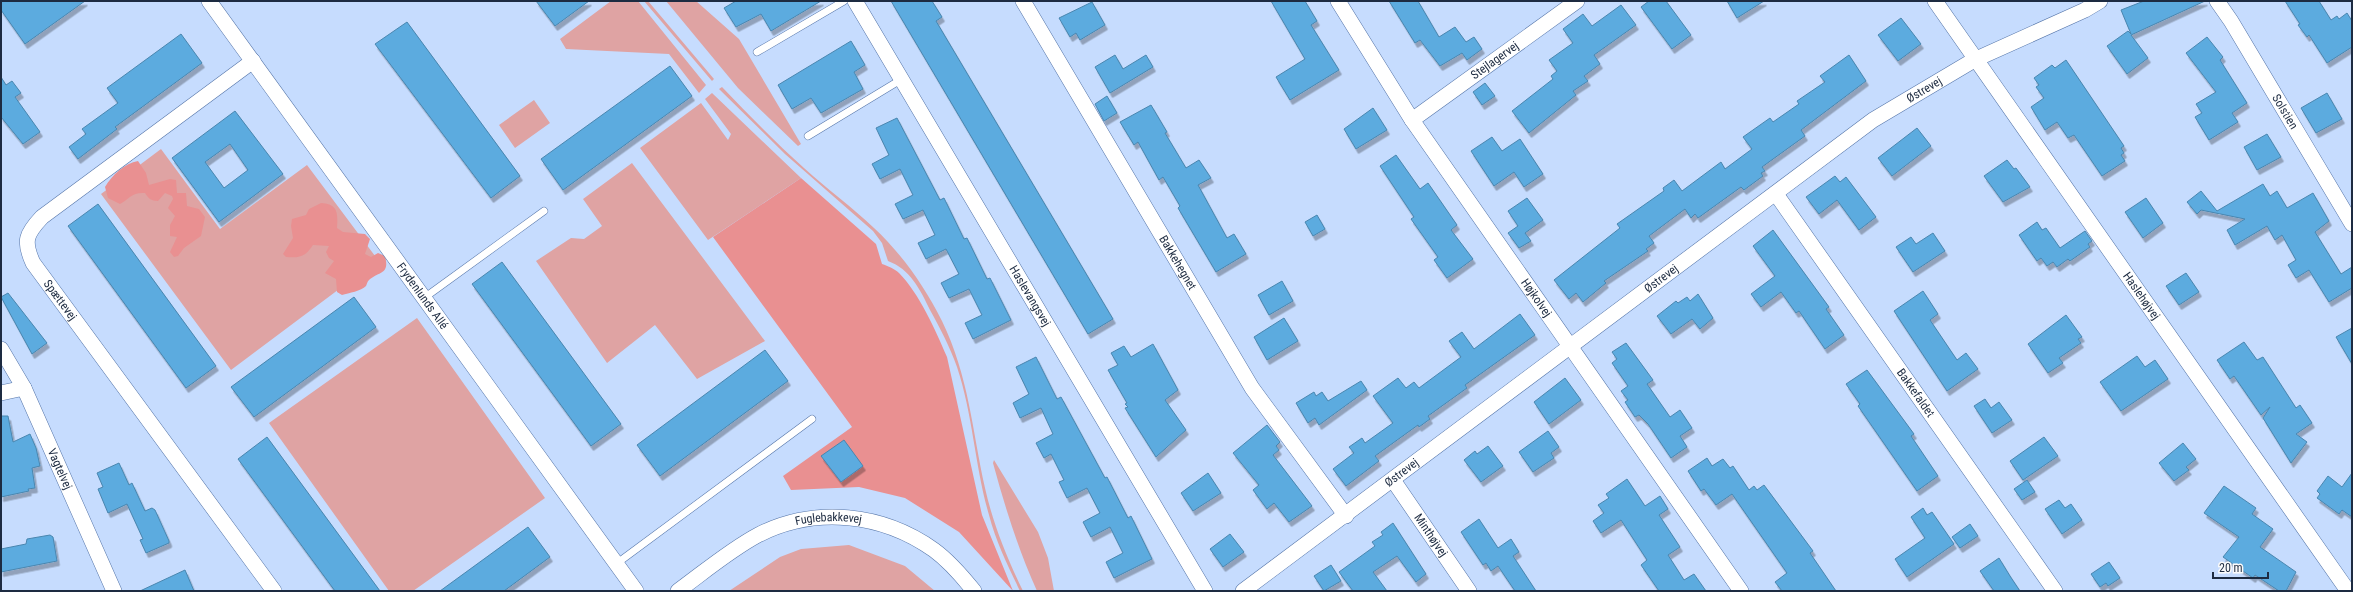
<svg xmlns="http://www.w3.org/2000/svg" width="2353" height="592" viewBox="0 0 2353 592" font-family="'Roboto Condensed',sans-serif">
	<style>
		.green { fill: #dfa3a3 }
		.forest { fill: #e99091 }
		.building { fill: #5cabdf; stroke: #4986af; fill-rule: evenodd; filter: url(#shadow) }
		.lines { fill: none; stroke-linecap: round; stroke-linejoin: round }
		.service-casing { stroke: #5575a9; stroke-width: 8 }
		.minor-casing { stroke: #5575a9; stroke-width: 16 }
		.service { stroke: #fff; stroke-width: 7 }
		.minor { stroke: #fff; stroke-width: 15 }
		.labels { text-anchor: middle; stroke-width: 3; stroke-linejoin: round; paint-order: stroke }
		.street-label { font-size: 12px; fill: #1d2b41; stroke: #fbfbfb }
	</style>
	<defs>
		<filter id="shadow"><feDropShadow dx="2.5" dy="4.5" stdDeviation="0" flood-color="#0004"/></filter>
	</defs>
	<rect width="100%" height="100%" fill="#c6dcfe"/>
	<path class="green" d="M611,1h27l68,84 -7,8 -30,-39 -103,-5 -6,-10z
		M644,1h4l66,78 -2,2z
		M666,1h30l43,38 62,105 -3,2 -60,-58z
		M722,87c27,28 54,56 82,81 23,21 48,39 70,60 28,26 51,59 68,93 27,56 30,108 43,167 8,36 22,70 38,103h-3c-12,-25 -24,-49 -31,-76 -14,-48 -16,-100 -32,-148 -7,-20 -17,-39 -27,-57 -10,-21 -20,-41 -42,-49l-6,-18 -9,-12 -88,-77 -66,-65z
		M712,93l89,85 -93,62 -68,-92 61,-45 27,37 3,-6 -26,-35z
		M534,100l16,23 -35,25 -16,-23z
		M161,149l59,80 87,-64 71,95 -147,110 -130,-176z
		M632,163l133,178 -68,38 -42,-54 -48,38 -71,-102 35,-23 13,1 18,-13 -19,-27z
		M417,318l128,180 -132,93h-24l-120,-168z
		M994,460l44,72 10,26 6,33h-17c-19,-42 -32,-84 -44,-128z
		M849,545l56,21 30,25h-206l51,-34 21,-8z"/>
	<path class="forest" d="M138,161l8,12 3,12 21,-6 6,1 1,13h9l1,13 12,3 6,8 -4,19 -17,12 -6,8 -4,1 -4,-5 7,-15 -7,-1v-11l5,-9 -7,-8 5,-9 -1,-3 -7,-3 -7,8c-7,0 -10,-3 -13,-8 -13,-1 -16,6 -25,11l-12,-6 -3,-11c7,-12 20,-24 33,-26z
		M801,178l75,66 6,20c6,2 13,5 17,9 20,20 37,58 48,84l35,158 31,76 -54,-59 -54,-34 -46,-11 -68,3 -8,-14 69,-49 -139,-190z
		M321,203c17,1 17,10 16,25l6,4 22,2 5,5 -5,15 6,3 7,-4 7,3c5,19 -6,15 -16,24 -2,2 -2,4 -3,6 -5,5 -17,7 -24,9l-5,-3 -1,-13 -11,-6 9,-12 -5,-3 -3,-6 3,-6 -16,-1c-8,12 -13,13 -27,12l-3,-3 10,-16 -2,-12 1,-7 14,-4 3,-6z"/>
	<path class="building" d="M1,1h84l-60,43 -24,-34z
		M536,1h53l-34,25z
		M736,1h85l-50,30 -10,-17 -25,13 -12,-19z
		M891,1h41l10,16 -6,4 177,298 -25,15z
		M1271,1h34l12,20 -6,4 28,45 -49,30 -14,-23 29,-18z
		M1389,1h29l21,36 16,-10 11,15 8,-5 8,12 -15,11 -5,-7 -22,13 -20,-26 -5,3z
		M1649,1h17l25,34 -19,14 -31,-42z
		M1727,1h37l-27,17z
		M2144,1h61l-74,34 17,23 -21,16 -20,-28 21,-15 3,3 -10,-24z
		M2285,1h34l12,19 6,-4 2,3 8,-6 5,8v26l-25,16 -18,-28 -2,2 -9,-12 2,-1z
		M1092,2l13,23 -25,15 -4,-7 -6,4 -11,-19z
		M1621,5l15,20 -42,30 6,9 -16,12 4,5 -15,10 3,4 -47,38 -17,-22 41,-32 -2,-3 6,-5 -8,-11 24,-17 -10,-14 20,-15 9,12z
		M1901,18l20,26 -23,17 -20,-26z
		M407,22l113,154 -29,22 -116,-154z
		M181,34l21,29 -87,64 2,2 -39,30 -9,-12 17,-13 -4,-5 36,-26 -11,-15z
		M2207,37l16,20 -3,3 27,43 -15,10 6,9 -29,18 -14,-23 7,-4 -6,-9 20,-12 -30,-39z
		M851,41l14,24 -11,7 9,17 -42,24 -10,-15 -19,11 -14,-24z
		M1115,55l8,14 23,-14 7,12 -43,26 -15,-26z
		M1849,55l17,26 -65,49 4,6 -43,31 3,4 -4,2 2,3 -19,14 -3,-3 -43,31 -3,-4 -4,4 -6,-9 -36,27 5,7 -8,6 2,2 -44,30 2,2 -23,19 -7,-9 -7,6 -15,-19 66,-52 -3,-4 47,-33 -1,-3 11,-8 8,11 39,-29 4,7 27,-20 -9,-12 27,-19 3,4 26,-18 -2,-3 28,-19 -5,-6z
		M2066,60l58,86 -3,2 3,5 -3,2 4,6 -23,15 -28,-41 -6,3 -11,-16 -12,8 -14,-23 13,-9 -8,-11 3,-2 -5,-7 18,-13 3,3z
		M670,66l22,30 -129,94 -22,-31z
		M1,77l5,8 6,-4 9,12 -6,4 25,35 -17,12 -22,-27z
		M1485,83l10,13 -13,9 -9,-13z
		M2327,93l15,26 -26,14 -15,-25z
		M1107,96l10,17 -13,8 -9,-17z
		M1151,105l16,27 -2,1 21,35 13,-8 12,18 -13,7 29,53 7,-4 12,20 -30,18 -38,-64 2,-2 -17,-29 -4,3 -21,-38 -4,3 -14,-23z
		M1373,108l14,22 -31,19 -12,-20z
		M235,111l48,63 -64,48 -47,-64zM230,144l18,26 -24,18 -19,-26z
		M897,118l43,82 4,-2 20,41 3,-1 20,41 3,-1 21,42 -38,19 -8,-16 17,-8 -13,-26 -20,9 -8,-15 18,-9 -13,-25 -20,10 -8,-16 17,-8 -12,-25 -20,9 -8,-15 18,-9 -13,-26 -20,10 -8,-15 17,-9 -13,-27z
		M1917,128l14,18 -39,30 -14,-18z
		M2267,134l14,23 -24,13 -13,-23z
		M1492,137l10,14 18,-12 23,35 -19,13 -10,-15 -20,14 -23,-35z
		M1396,155l24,34 8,-6 29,42 -6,5 22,29 -26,19 -13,-18 4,-3 -27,-38 3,-2 -34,-51z
		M2007,160l7,9 2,-1 14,19 -27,15 -19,-26z
		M1835,176l5,6 6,-5 30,40 -17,13 -22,-30 -18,14 -13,-17z
		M2263,184l7,12 7,-5 10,17 26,-15 16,28 -14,11 26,42 11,-7v21l-23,14 -20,-32 -13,8 -8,-13 8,-5 -14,-25 -7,5 -8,-14 -32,19 -8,-15 18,-11 -44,-9 -4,4 -10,-12 14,-11 16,20z
		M1527,198l16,22 -18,13 6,8 -12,7 -11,-15 10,-7 -10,-15z
		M2146,198l17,25 -20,15 -18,-26z
		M98,204l118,162 -30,22 -118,-162z
		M1317,215l8,14 -12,7 -8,-14z
		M2037,222l5,8 4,-2 14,20 25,-17 7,10 -4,3 2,3 -20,14 -2,-2 -11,8 -4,-5 -6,4 -6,-8 -4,3 -18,-26z
		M1773,230l56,77 -3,2 18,26 -19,14 -26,-38 -3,2 -15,-21 -20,15 -10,-13 24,-18 -22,-30z
		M1933,233l12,18 -32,21 -17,-25 15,-10 5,7z
		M502,262l119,162 -30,22 -119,-162z
		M2186,273l13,19 -20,13 -13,-19z
		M1282,281l11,20 -24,14 -11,-20z
		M1923,291l15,23 -8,6 27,40 9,-7 12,16 -31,22 -53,-80z
		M8,293l39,50 -15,11 -31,-57z
		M1698,294l15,24 -13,11 -8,-10 -21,15 -14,-18 19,-15 2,2 9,-6 3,4z
		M354,297l22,30 -122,90 -23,-30z
		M1520,314l15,21 -70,50 2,3 -39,28 2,3 -11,8 -1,-2 -43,31 4,5 -33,25 -13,-17 21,-16 -5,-6 13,-9 3,5 28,-20 -20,-27 25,-18 8,10 8,-6 5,6 42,-31 -12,-16 13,-9 12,17z
		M2066,315l16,22 -4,2 3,4 -22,15 4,5 -15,10 -20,-29z
		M1284,318l14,23 -31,19 -13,-23z
		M2352,328v36l-16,-27z
		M2244,342l13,18 6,-3 33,51 4,-3 12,18 -16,11 11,8 -16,21 -28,-45 7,-11 -9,8 -27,-39 -4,3 -13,-19z
		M1626,343l27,37 -6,4 23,33 10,-7 12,18 -12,8 7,11 -16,11 -23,-34 -9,-9 -4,2 -10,-15 3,-2 -7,-9 7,-5 -16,-23 5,-4 -5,-7z
		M1153,344l25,46 -13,10 21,30 -30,27 -31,-49 3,-1 -3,-3 2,-1 -19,-33 10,-5 -7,-12 13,-7 7,11z
		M765,350l23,31 -128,95 -23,-31z
		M2137,356l8,11 10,-7 13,19 -47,32 -21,-29z
		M1036,357l21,42 4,-2 44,81 2,-1 21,41 3,-2 21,43 -38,19 -8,-16 17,-9 -13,-26 -19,10 -8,-15 17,-9 -13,-25 -20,10 -8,-16 5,-2 -13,-26 -7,4 -8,-15 17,-9 -12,-26 -21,10 -7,-15 16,-9 -13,-27z
		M1867,370l47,64 -3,2 27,40 -21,15 -59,-85 2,-2 -14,-20z
		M1565,378l16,22 -32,24 -15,-22z
		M1361,381l6,9 -48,35 -4,-7 -7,5 -12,-20 18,-11 2,4 6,-4 6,9z
		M1985,399l6,9 8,-6 13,18 -20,13 -18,-27z
		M1,416h7l5,26 17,-8 6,14 4,18 -8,2 3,20 -7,1 1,2 -28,6z
		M1267,425l13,17 -4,4 3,4 -6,5 39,51 -23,16 -15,-19 -7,6 -14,-19 6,-5 -26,-32z
		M1548,431l11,16 -8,6 3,5 -21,14 -14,-20z
		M267,437l113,154h-45l-97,-132z
		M2044,437l14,19 -35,24 -13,-19z
		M844,440l19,26 -22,16 -20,-26z
		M2183,443l13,16 -10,8 3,3 -15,11 -15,-18z
		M1488,446l15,20 -22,16 -17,-22 11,-9 2,3z
		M1707,458l5,8 11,-7 7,9 3,-2 16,24 5,-4 3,4 7,-5 49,66 -3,2 26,38h-54l-7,-9 12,-9 -55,-79 -16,11 -12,-16 -3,2 -13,-20z
		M119,463l10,22 3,-2 13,28 7,-3 3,2 14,31v2l-23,10 -6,-13 3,-1 -16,-35 -19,9 -10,-24 5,-2 -6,-14z
		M1208,473l13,20 -28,18 -12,-18z
		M2352,473v44l-10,-7 -3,4 -22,-16 3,-4 -3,-3 11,-15 14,11z
		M1627,479l18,27 15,-10 8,13 -9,6 21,32 -12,8 16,25 10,-6 12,17h-47l-18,-26 6,-5 -26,-40 -20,13 -8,-12 11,-8 -6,-8 11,-7 -3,-4z
		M2027,480l8,12 -13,8 -8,-11z
		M2224,486l32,22 -4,6 21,15 -13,18 36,25 -10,19h-7l-24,-16 -2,3 -30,-21 16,-20 -35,-24z
		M2059,500l6,8 6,-4 11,16 -20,14 -17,-25z
		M1923,508l4,7 5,-3 22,32 -47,33 -12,-18 30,-21 -14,-21z
		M1479,519l19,29 13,-9 8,13 -6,4 23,35h-21l-17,-25 -7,5 -5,-8 -3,2 -22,-33z
		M1393,523l33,51 -10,8 -19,-26 -24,16 14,19h-34l-14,-19 36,-26 -3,-4 11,-7 -2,-3z
		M1970,524l8,12 -18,12 -8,-11z
		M528,527l22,30 -46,34h-64z
		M1230,534l14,18 -21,15 -13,-18z
		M50,535l3,2 4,24 -56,11v-23l25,-5 1,-5z
		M1999,558l11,18 10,15h-26l-14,-20z
		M2109,562l11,16 -12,8 -2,-3 -6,4 -9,-13z
		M1331,565l10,16 -17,10 -10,-15z
		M185,570l9,21h-54z"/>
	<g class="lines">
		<g class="service-casing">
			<path id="service" d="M757,52l87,-51
				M808,136l94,-57
				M424,298l120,-87
				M616,564l196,-145"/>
		</g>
		<g class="minor-casing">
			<g id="minor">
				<path id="s1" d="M209,1l427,590"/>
				<path id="s2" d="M855,1l350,590"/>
				<path id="s3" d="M1023,1l229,387 94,128"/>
				<path id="s4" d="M1338,1l74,119 329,471"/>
				<path id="s5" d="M1935,1l413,590"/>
				<path id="s6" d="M2217,1l14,20 121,203"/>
				<path id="s7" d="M253,61l-211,156c-16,17 -19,24 -9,46l241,328"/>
				<path id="s8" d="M1412,120l165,-119"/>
				<path id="s9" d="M1776,194l279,397"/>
				<path id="s10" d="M1,349l23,39 90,203"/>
				<path d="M1,393l23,-5"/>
				<path id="s11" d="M1393,480l76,111"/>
				<path id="s12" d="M678,591c26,-19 52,-41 80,-56 57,-29 124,-22 176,15 15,11 28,26 40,41"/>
				<path id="s13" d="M1243,591l630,-471 101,-60 111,-50 15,-9"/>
			</g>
		</g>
		<use href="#service" class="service"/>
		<use href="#minor" class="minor"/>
	</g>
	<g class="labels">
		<g class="street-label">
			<text dy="4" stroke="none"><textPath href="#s8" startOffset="102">Stejlagervej</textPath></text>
			<text dy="4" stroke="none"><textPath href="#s13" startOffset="846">Østrevej</textPath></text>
			<text dy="4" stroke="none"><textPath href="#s6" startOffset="130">Solstien</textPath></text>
			<text dy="4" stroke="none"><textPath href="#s3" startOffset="304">Bakkehegnet</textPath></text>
			<text dy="4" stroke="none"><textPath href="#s13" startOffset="522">Østrevej</textPath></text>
			<text dy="4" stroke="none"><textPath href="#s1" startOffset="364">Frydenlunds Allé</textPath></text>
			<text dy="4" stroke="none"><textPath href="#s2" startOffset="343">Haslevangsvej</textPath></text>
			<text dy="4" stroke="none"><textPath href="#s5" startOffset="360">Haslehøjvej</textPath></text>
			<text dy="4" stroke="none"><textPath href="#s4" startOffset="357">Højkolvej</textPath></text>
			<text dy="4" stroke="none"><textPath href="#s7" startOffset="360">Spættevej</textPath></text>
			<text dy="4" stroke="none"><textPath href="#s9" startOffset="243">Bakkefaldet</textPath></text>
			<text dy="4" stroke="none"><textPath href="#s10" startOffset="134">Vagtelvej</textPath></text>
			<text dy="4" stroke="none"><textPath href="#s13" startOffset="198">Østrevej</textPath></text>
			<text dy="4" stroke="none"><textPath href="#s12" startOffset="171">Fuglebakkevej</textPath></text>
			<text dy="4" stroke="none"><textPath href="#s11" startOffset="67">Minthøjvej</textPath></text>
		</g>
	</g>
	<rect width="2353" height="592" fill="none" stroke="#1d2b41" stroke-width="4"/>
	<path d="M2213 572v6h55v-6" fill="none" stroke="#1d2b41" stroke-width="2"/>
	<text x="2219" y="572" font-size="12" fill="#1d2b41" stroke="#fbfbfb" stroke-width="3" paint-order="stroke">20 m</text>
</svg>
